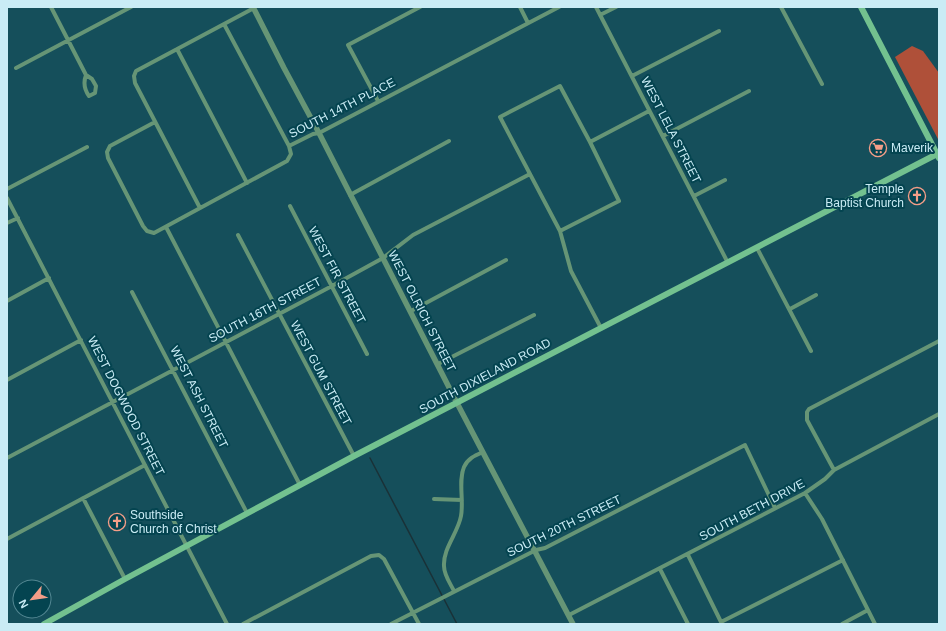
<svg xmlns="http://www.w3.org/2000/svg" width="946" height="631" viewBox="0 0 946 631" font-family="Arial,sans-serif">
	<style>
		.green { fill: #af5039 }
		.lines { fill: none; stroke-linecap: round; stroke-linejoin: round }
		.stream { stroke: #1a3137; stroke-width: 1.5 }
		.minor { stroke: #669576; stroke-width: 4 }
		.tertiary { stroke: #669576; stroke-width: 5.5 }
		.secondary { stroke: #73c18f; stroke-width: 6 }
		.labels { text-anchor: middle; stroke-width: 4; stroke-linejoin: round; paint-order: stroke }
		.street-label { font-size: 12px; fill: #caecf5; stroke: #044450 }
		.poi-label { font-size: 12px; fill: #caecf5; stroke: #044450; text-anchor: start }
	</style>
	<rect width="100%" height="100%" fill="#154f5b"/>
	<path class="green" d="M912,46l11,5 16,22v68l-44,-84z"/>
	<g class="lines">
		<path class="stream" d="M370,458l87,166"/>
		<path class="minor" d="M51,7l35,68 6,4 4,7 -1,7 -6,3c-5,-7 -6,-13 -3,-21
			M520,7l8,16
			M596,7l132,256
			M781,7l41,77
			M600,15l16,-8
			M224,24l65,122
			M177,49l70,134
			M16,68l115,-61
			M632,76l87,-45
			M378,101l-30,-56 72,-38
			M155,122l-45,24 -3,6 1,6 35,68 4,5 7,2 133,-72 4,-7 -2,-8 24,-12 6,-1 240,-126
			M663,136l86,-45
			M590,142l59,-31
			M7,189l80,-42
			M350,195l99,-54
			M694,196l31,-16
			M7,198l220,426
			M290,206l77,148
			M200,208l-65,-125 -1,-7 2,-5 118,-63
			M7,223l11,-5
			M166,227l134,258
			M560,231l59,-30 -29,-59 -30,-56 -60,31 60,114 11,40 30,57
			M238,235l116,221
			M757,248l54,103
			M132,292l115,221
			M7,301l42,-23
			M790,309l26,-14
			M411,311l95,-51
			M438,364l96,-49
			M7,380l74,-40
			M7,458l325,-172 51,-28 30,-23 117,-61
			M834,470l-27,-50v-8l2,-3 130,-68
			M805,493l17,26 53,105
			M83,498l42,81
			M434,499l28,1
			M7,539l138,-74
			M688,555l34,69
			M660,569l28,55
			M454,591c-4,-8 -10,-16 -10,-25 -1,-18 14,-33 17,-50 3,-16 -3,-35 3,-49 4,-9 12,-12 19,-15
			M569,615l236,-122 20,-14 9,-9 105,-56
			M721,622l122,-62
			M243,624l128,-68 8,-1 5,4 35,65
			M391,624l145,-74 9,-2 200,-103 30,63
			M842,624l26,-14"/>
		<path class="tertiary" d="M253,7l31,61 35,65 138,270 116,221"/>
		<path class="secondary" d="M861,7l78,151
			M44,624l81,-45 229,-123 585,-303"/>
	</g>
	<defs>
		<g id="supermarket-ring" transform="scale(0.9)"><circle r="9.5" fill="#044450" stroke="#f49e88" stroke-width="1.5"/><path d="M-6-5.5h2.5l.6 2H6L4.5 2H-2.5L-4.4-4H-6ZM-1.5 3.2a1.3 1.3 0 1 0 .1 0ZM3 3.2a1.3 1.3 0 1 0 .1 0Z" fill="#f49e88"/></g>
		<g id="church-ring" transform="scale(0.9)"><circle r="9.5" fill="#044450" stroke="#f49e88" stroke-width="1.5"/><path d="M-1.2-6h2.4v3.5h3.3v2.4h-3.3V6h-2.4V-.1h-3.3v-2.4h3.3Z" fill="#f49e88"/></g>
	</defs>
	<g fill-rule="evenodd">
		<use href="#supermarket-ring" x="878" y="148"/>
		<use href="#church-ring" x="917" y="196"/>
		<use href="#church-ring" x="117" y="522"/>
	</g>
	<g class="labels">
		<g class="street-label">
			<text transform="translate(342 108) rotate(-27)" y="4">SOUTH 14TH PLACE</text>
			<text transform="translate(671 130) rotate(63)" y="4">WEST LELA STREET</text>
			<text transform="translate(337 275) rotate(62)" y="4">WEST FIR STREET</text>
			<text transform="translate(265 310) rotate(-28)" y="4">SOUTH 16TH STREET</text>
			<text transform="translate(422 311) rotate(63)" y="4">WEST OLRICH STREET</text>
			<text transform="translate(321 373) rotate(62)" y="4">WEST GUM STREET</text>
			<text transform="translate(485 376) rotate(-28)" y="4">SOUTH DIXIELAND ROAD</text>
			<text transform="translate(199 397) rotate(63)" y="4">WEST ASH STREET</text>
			<text transform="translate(126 406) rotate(63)" y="4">WEST DOGWOOD STREET</text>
			<text transform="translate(752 510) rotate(-28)" y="4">SOUTH BETH DRIVE</text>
			<text transform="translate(564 526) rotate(-26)" y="4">SOUTH 20TH STREET</text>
		</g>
		<g class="poi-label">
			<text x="891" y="152">Maverik</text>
			<text x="904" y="193" text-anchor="end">Temple<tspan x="904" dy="14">Baptist Church</tspan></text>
			<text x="130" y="519">Southside<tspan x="130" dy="14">Church of Christ</tspan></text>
		</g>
	</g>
	<rect width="946" height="631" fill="none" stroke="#caecf5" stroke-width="16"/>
	<g transform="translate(32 599) rotate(241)"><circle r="19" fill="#044450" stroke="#538792"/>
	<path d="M0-3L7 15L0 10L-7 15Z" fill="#f49e88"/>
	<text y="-6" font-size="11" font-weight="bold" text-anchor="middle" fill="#caecf5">N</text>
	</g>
</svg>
